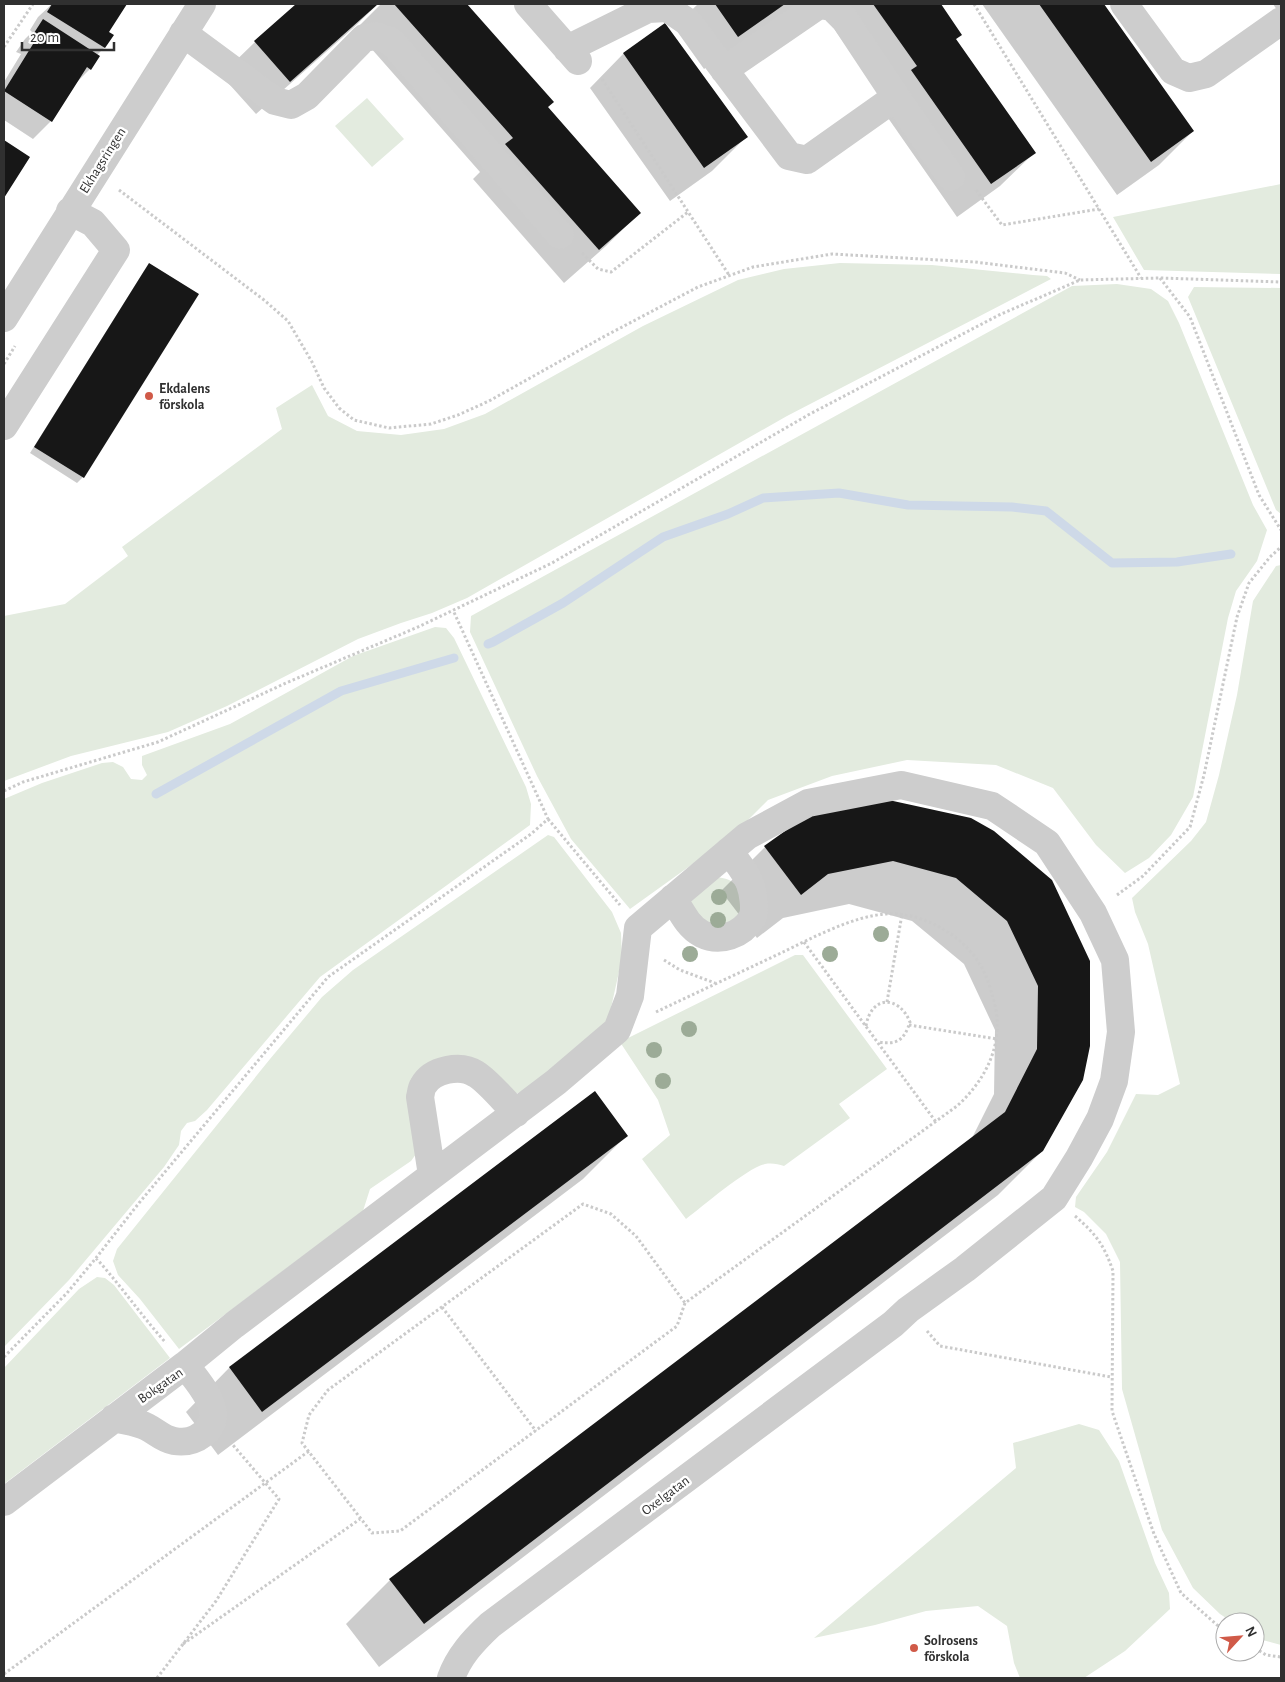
<svg xmlns="http://www.w3.org/2000/svg" width="1285" height="1682" viewBox="0 0 1285 1682" font-family="'Alegreya Sans',sans-serif">
	<style>
		.green { fill: #e3ebdf }
		.shadow { fill: #0003 }
		.lines { fill: none; stroke-linecap: round; stroke-linejoin: round }
		.stream { stroke: #ced9e8; stroke-width: 9 }
		.building { fill: #171717 }
		.path { stroke: #cacaca; stroke-width: 3; stroke-dasharray: 2.5 2.5; stroke-linecap: butt }
		.minor { stroke: #cdcdcd; stroke-width: 28 }
		.tree { fill: #9cab97 }
		.poi-dot { fill: #d05a48; stroke: #fff; stroke-width: 2 }
		.labels { text-anchor: middle; stroke-width: 5; stroke-linejoin: round; paint-order: stroke }
		.street-label { font-size: 14px; fill: #303030; stroke: #fff }
		.poi-label { font-size: 14px; font-weight: bold; fill: #303030; stroke: #fff; text-anchor: start }
	</style>
	<rect width="100%" height="100%" fill="#fff"/>
	<path class="green" d="M367,98l37,41 -32,28 -37,-41z
		M1281,184v90l-137,-4 -31,-53z
		M840,263l92,2 101,10 14,1 4,3 -264,137 -320,182 -35,15 -31,10 -43,16 -131,67 -59,26 -97,24 -67,25v-165l61,-12 63,-48 -6,-9 160,-118 -6,-21 36,-23 16,31 29,15 44,4 43,-6 41,-15 158,-88 95,-46 46,-11z
		M1117,284l34,5 17,12 11,22 74,182 14,25 -10,31 -21,30 -8,27 -35,179 -22,38 -22,23 -24,15 -29,-28 -43,-57 -57,-23 -89,-5 -75,16 -64,24 -35,35 -103,74 -59,-70 -34,-63 -67,-144 1,-16 601,-330z
		M1194,287l87,1v226l-5,-4 -88,-213z
		M1281,565v1080l-26,-7v-16h-23l-12,-8 -27,-26 -31,-58 -40,-141 -2,-127 -14,-28 -22,-22 -9,-5 1,-10 31,-45 29,-58 22,1 22,-11 -32,-140 -13,-32 -3,-14 59,-57 15,-19 13,-47 18,-80 16,-94 23,-35z
		M435,627l11,1 8,10 72,149 5,17 -1,21 -210,152 -113,133 -12,11 -8,2 -6,8 -2,14 -15,22 -95,113 -65,67v-548l38,-16 60,-20 11,-1 10,5 8,12 11,1 5,-5 -5,-10v-9l88,-32 123,-68z
		M548,835l6,2 58,75 9,21 1,25 -13,59 -9,16 -71,55 -11,5h-8l-75,-33 -16,90 -8,11 -41,28 -7,22 -184,138 -39,-50 -22,-24 -5,-14 4,-12 153,-190 52,-62 31,-27z
		M714,877c25,1 25,13 29,34l-10,13 -23,4c-5,-5 -14,-11 -17,-17 -8,-16 11,-26 21,-34z
		M795,955h8l84,114 -48,35 11,14 -66,48c-6,-2 -12,-3 -19,-2 -18,4 -62,42 -79,55l-44,-60 28,-24 -12,-35 -38,-58z
		M97,1277l8,1 9,7 56,73 -166,126v-116l75,-79z
		M1079,1424l20,6 20,31 36,102 14,30 1,16 -45,42 -41,27h-64l-6,-15 -7,-37 -29,-20 -52,5 -51,14 -61,13 202,-170 -3,-25z"/>
	<path class="shadow" d="M52,4h74l-18,28 4,3 -8,13 -7,7 -7,14 -17,17 -22,35 -18,18 -29,-19v-38l17,-28 -5,-2 9,-13 7,-7 -2,-2 8,-13z
		M298,4h80l-26,25 -96,85 -35,-39 34,-33z
		M381,4h85l86,98 -6,5 93,106 -33,33 -42,37 -91,-104 7,-7 -125,-142z
		M698,4h100l-94,65 -30,-42z
		M817,4h122l22,30 -6,6 79,113 -34,33 -43,31 -78,-112 5,-5z
		M982,4h121l90,127 -34,34 -42,30z
		M1273,4h8v12z
		M665,25l81,112 -34,34 -42,30 -80,-113 33,-34z
		M4,142l25,16 -25,38z
		M150,265l-67,212 -6,6 -47,-30 114,-182z
		M810,815l241,65 -9,271 -44,44 -619,472 -33,-43 44,-44 581,-440 23,-46 1,-64 -31,-66 -52,-43 -63,-17 -66,14 -26,20 -36,-47 44,-44z
		M594,1092l32,44 -43,43 -365,276 -32,-43 43,-44z"/>
	<g class="lines">
		<path class="stream" d="M488,644l5,-2 70,-39 100,-66 65,-23 35,-16 76,-5 69,12 104,2 34,4 66,52 65,-1 54,-8
			M156,794l185,-103 113,-33"/>
	</g>
	<path class="building" d="M52,4h75l-18,28 5,3 -9,13 -58,-36z
		M296,4h82l-88,78 -36,-41z
		M394,4h73l87,98 -6,5 93,106 -42,37 -94,-106 8,-6z
		M715,4h70l-47,33z
		M873,4h68l21,31 -6,4 80,114 -45,31 -80,-114 6,-4z
		M1039,4h65l90,127 -43,31z
		M43,19l57,37 -9,14 -4,-3 -35,55 -48,-31 34,-55 -4,-3z
		M665,23l83,114 -44,31 -81,-115z
		M4,140l26,17 -26,41z
		M149,263l50,31 -115,184 -50,-31z
		M884,799l87,19 23,13 58,49 38,81v85l-7,34 -40,71 -619,473 -35,-45 616,-467 32,-63 1,-63 -31,-65 -51,-43 -63,-17 -65,13 -27,21 -37,-49 45,-32z
		M595,1091l33,45 -366,276 -33,-45z"/>
	<g class="lines">
		<path class="path" d="M974,4l167,274
			M4,47l29,-43
			M602,79l127,196
			M119,190l145,110 24,21 24,41 12,26 15,20 15,12 35,8 42,-4 27,-9 31,-14 116,-65 93,-49 55,-20 79,-13 143,8 90,11 15,7
			M976,190l26,35 97,-16
			M582,253l16,16 13,3 77,-60
			M1160,278l30,39 69,178 22,35
			M4,364l11,-18
			M4,791l19,-9 135,-40 128,-59 132,-56 134,-64 256,-148 191,-100 81,-35 80,-2 121,4
			M548,819l72,86
			M1117,895l26,-19 47,-49 14,-52 33,-158 12,-34 21,-26 11,-10
			M804,942l132,180
			M664,960l16,10 35,13
			M887,1002l15,-88
			M656,1012c42,-20 85,-40 127,-60 29,-14 70,-36 103,-38 33,-3 76,20 93,49 7,10 11,23 14,35 13,41 -5,80 -36,108l-272,197 -8,23 -277,205 -28,2 -70,-90 7,-28 19,-25 255,-186 28,10 25,22 49,67
			M909,1025l88,14
			M866,1026c5,-31 33,-31 44,-4 -6,18 -12,23 -32,20
			M1075,1216c21,18 29,29 38,55l-1,140 42,123 27,59 36,32 8,5
			M96,1258c25,28 45,57 70,85
			M442,1307l94,124
			M927,1331l13,15 171,31
			M4,1357l63,-64 29,-35 43,-55 189,-226 203,-143 17,-15 -95,-209
			M183,1644l177,-125
			M1255,1648l11,7 15,2
			M4,1674l305,-223
			M157,1678l59,-77 63,-102 -46,-54"/>
		<path class="minor" d="M528,4l50,57
			M1124,4l49,67 16,7 17,-4 75,-53
			M183,33l92,68 16,4 16,-9 57,-58 12,-2 15,5 169,194
			M567,49l81,-40 19,-1 22,15 100,133 18,4 89,-63 -51,-77 -13,-13 -13,-2 -95,65
			M896,97l55,80
			M4,318l198,-314
			M4,426l112,-176 -23,-27 -23,-12
			M673,898c8,13 15,29 29,36 18,9 40,1 50,-16 4,-8 1,-26 -2,-34 -4,-12 -14,-23 -21,-33
			M432,1175l-12,-78c1,-3 1,-8 3,-11 9,-17 38,-22 53,-12 12,7 29,28 40,39
			M114,1418c11,3 23,4 33,9 10,5 16,12 27,14 12,2 20,0 29,-7 26,-20 -5,-52 -18,-69
			M4,1502l181,-137 49,-40 322,-243 61,-52 13,-34 8,-68 109,-92 61,-33 93,-18 91,21 55,37 46,70 22,47 6,72 -7,49 -14,38 -21,39 -25,40 -89,71 -57,41 -15,14 -403,301c-17,16 -31,31 -39,53"/>
	</g>
	<g class="tree">
		<circle cx="719" cy="897" r="8"/>
		<circle cx="718" cy="920" r="8"/>
		<circle cx="881" cy="934" r="8"/>
		<circle cx="690" cy="954" r="8"/>
		<circle cx="830" cy="954" r="8"/>
		<circle cx="689" cy="1029" r="8"/>
		<circle cx="654" cy="1050" r="8"/>
		<circle cx="663" cy="1081" r="8"/>
	</g>
	<g class="poi-dot">
		<circle cx="149" cy="396" r="5"/>
		<circle cx="914" cy="1648" r="5"/>
	</g>
	<g class="labels">
		<g class="street-label">
			<text transform="translate(102 160) rotate(-58)" y="5">Ekhagsringen</text>
			<text transform="translate(160 1385) rotate(-35)" y="5">Bokgatan</text>
			<text transform="translate(665 1495) rotate(-37)" y="5">Oxelgatan</text>
		</g>
		<g class="poi-label">
			<text x="159" y="393">Ekdalens<tspan x="159" dy="16">förskola</tspan></text>
			<text x="924" y="1645">Solrosens<tspan x="924" dy="16">förskola</tspan></text>
		</g>
	</g>
	<rect width="1285" height="1682" fill="none" stroke="#303030" stroke-width="10"/>
	<g transform="translate(1240 1637) rotate(64)"><circle r="24" fill="#ffffff" stroke="#acacac"/>
	<path d="M0-4L9 19L0 12L-9 19Z" fill="#d05a48"/>
	<text y="-8" font-size="14" font-weight="bold" text-anchor="middle" fill="#303030">N</text>
	</g>
	<path d="M22 42v8h92v-8" fill="none" stroke="#303030" stroke-width="2.5"/>
	<text x="30" y="42" font-size="15" fill="#303030" stroke="#ffffff" stroke-width="4" paint-order="stroke">20 m</text>
</svg>
